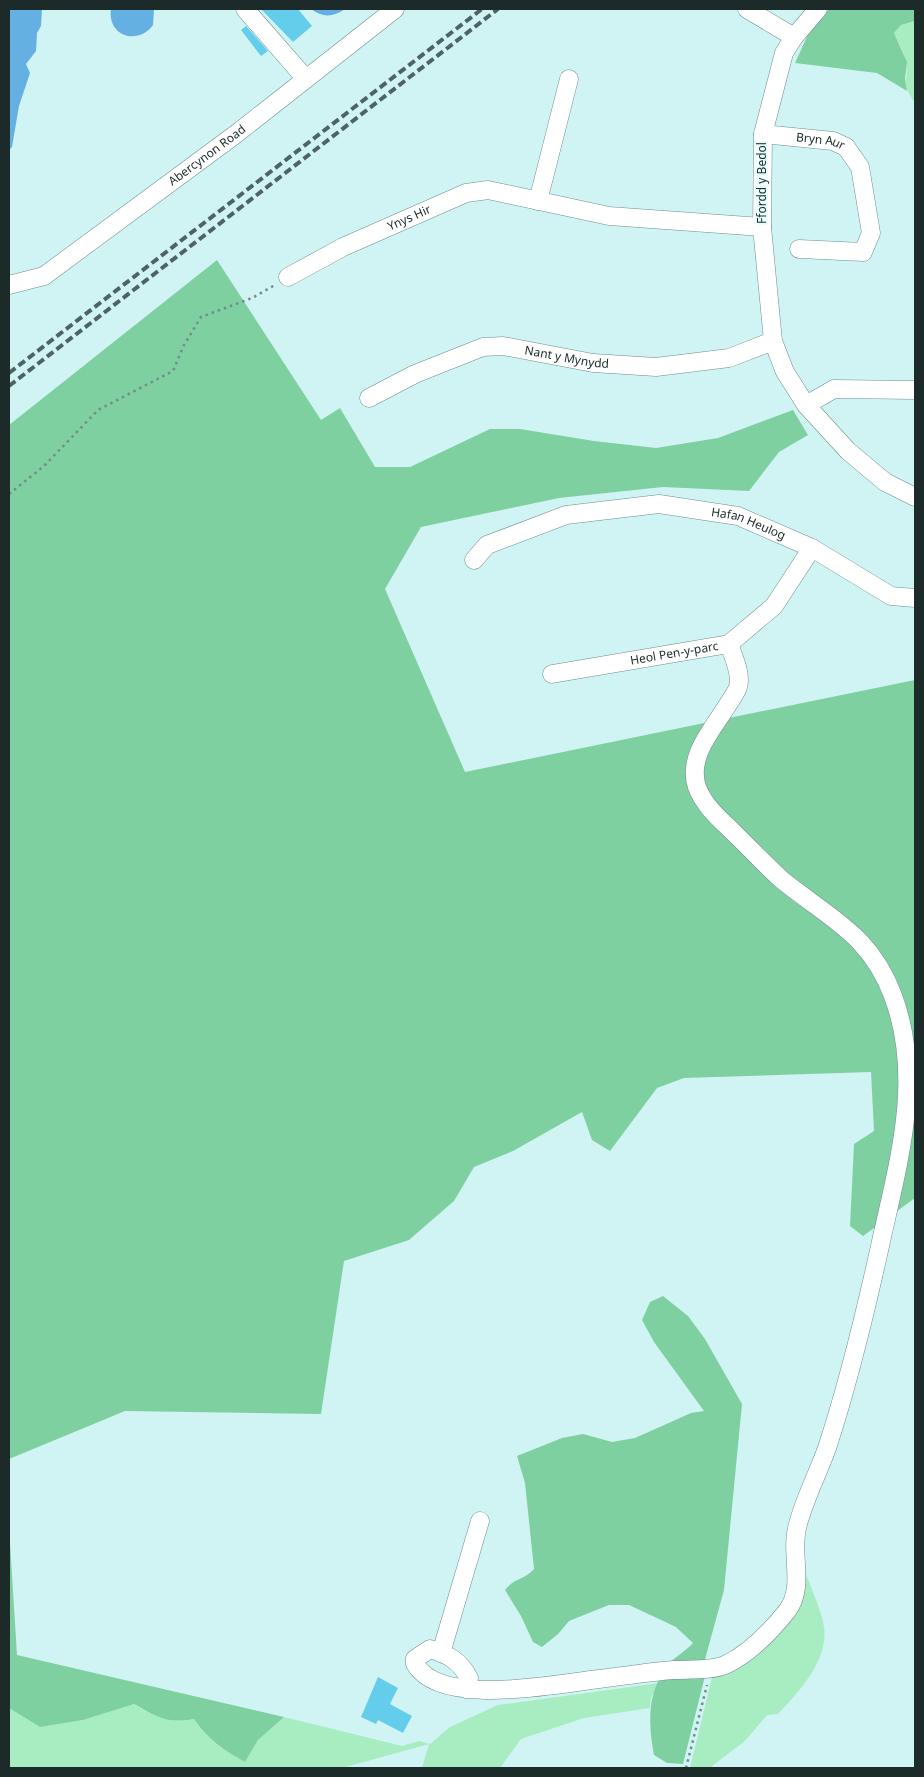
<svg xmlns="http://www.w3.org/2000/svg" width="924" height="1777" viewBox="0 0 924 1777" font-family="'Noto Sans',sans-serif">
	<style>
		.green { fill: #a8ecc2 }
		.forest { fill: #7fd0a0 }
		.water { fill: #64b0e3 }
		.building { fill: #64cdeb }
		.lines { fill: none; stroke-linecap: round; stroke-linejoin: round }
		.minor-casing { stroke: #6c8d8e; stroke-width: 19 }
		.path { stroke: #738c8c; stroke-width: 2.5; stroke-dasharray: 2.5 4; stroke-linecap: butt }
		.minor { stroke: #fff; stroke-width: 18 }
		.rail { stroke: #4f6363; stroke-width: 4; stroke-dasharray: 8 4; stroke-linecap: butt }
		.labels { text-anchor: middle; stroke-width: 4; stroke-linejoin: round; paint-order: stroke }
		.street-label { font-size: 12px; fill: #1c2a2a; stroke: #e8fefe }
	</style>
	<rect width="100%" height="100%" fill="#d0f4f4"/>
	<path class="green" d="M915,21v82c-15,-22 -6,-20 -9,-41 -1,-9 -8,-20 -12,-29l7,-8z
		M805,1571c6,18 16,37 19,56 5,32 -25,65 -46,87l-11,1 -22,26 -33,25 1,2h-23l22,-91 90,-86z
		M659,1683l-8,15 -1,10 -66,10 -63,21 -21,29h-78l7,-24 -87,24h-333v-60l31,19 43,-7 50,-16c24,13 33,20 61,15 13,21 30,31 51,43l13,-22 26,-23 118,29 17,-5 11,3 20,-17 48,-22z"/>
	<path class="forest" d="M829,9h86v12l-14,4 -7,8 13,29 -2,16 2,13 -30,-18 -82,-10 16,-35z
		M217,260l104,160 19,-12 35,59h35l80,-38h30l74,12 62,7 62,-10 75,-28 15,25 -29,17 -30,39 -86,-4 -104,11 -138,29 -36,62 80,183 450,-92v518l-52,38 -13,-10 4,-82 20,-13 -3,-59 -187,6 -27,10 -47,63 -18,-11 -10,-28 -69,39 -39,16 -20,34 -45,39 -65,21 -23,153 -196,-3 -116,48v-1034z
		M663,1296l25,20 17,23 37,65 -18,186 -20,73 2,9 -23,92 -16,-1 -13,-8c-6,-32 -7,-62 13,-89 7,-9 19,-15 26,-23l-17,-16 -47,-22h-20l-40,16 -11,13 -16,13 -9,-5 -12,-26 -16,-26c10,-13 18,-9 29,-21l-9,-86 -8,-27 45,-18 21,-4 29,8 23,-4 56,-25 13,-2 -50,-69 -12,-22 8,-18z
		M9,1527l8,128 267,62 -26,23 -13,22c-21,-12 -37,-22 -51,-43 -28,5 -37,-2 -60,-15l-51,16 -43,7 -31,-19z"/>
	<path class="water" d="M9,9h33l-1,17 -4,7 -1,18 -10,13 4,9 -11,33 -7,41 -3,3z
		M111,9h43l-1,16c-15,21 -46,11 -42,-16z
		M311,9h34c-11,8 -23,9 -34,0z"/>
	<path class="building" d="M261,9h37l14,17 -19,16z
		M246,26l22,25 -7,5 -20,-26z
		M378,1677l20,11 -8,16 22,12 -9,17 -25,-13 -2,4 -15,-7z"/>
	<g class="lines">
		<g class="minor-casing">
			<g id="minor">
				<path d="M245,9l61,70"/>
				<path d="M747,9l47,28"/>
				<path d="M818,9l-24,28 -10,16 -21,81 -1,93 11,114 12,31 21,33 42,46 37,31 30,15"/>
				<path id="s1" d="M763,134l70,7 13,6 14,20 11,66 -8,19 -64,-3"/>
				<path d="M538,201l31,-122"/>
				<path id="s2" d="M288,277l55,-30 123,-54 22,-3 121,26 153,11"/>
				<path id="s3" d="M9,285l35,-9 192,-142 159,-125"/>
				<path id="s4" d="M369,398l46,-24 68,-27 20,-1 90,17 63,4 73,-9 44,-17"/>
				<path d="M806,405l28,-16 81,1"/>
				<path id="s5" d="M474,560l13,-15 79,-30 93,-11 79,12 74,32 79,48 24,2"/>
				<path id="s6" d="M552,674l177,-30 45,-38 38,-58"/>
				<path d="M441,1653l39,-132"/>
				<path d="M466,1689l3,-11c-10,-18 -20,-23 -39,-29l-15,10v5c26,44 140,20 184,15 25,-3 50,-7 74,-9 16,-1 38,1 52,-5 24,-11 46,-34 62,-54 19,-25 2,-58 11,-87 7,-26 20,-51 29,-76 22,-67 38,-134 53,-202 18,-83 44,-167 13,-250 -23,-62 -63,-77 -111,-116 -17,-15 -32,-32 -48,-47 -14,-14 -30,-27 -37,-46 -10,-30 15,-57 30,-81 3,-5 9,-13 11,-19 4,-13 -5,-31 -9,-43"/>
			</g>
		</g>
		<path class="path" d="M9,494l35,-28 54,-56 75,-39 11,-26 17,-28 51,-19 23,-13
			M686,1768l21,-83"/>
		<use href="#minor" class="minor"/>
		<path class="rail" d="M9,373l473,-364
			M9,386l489,-377"/>
	</g>
	<g class="labels">
		<g class="street-label">
			<text dy="4" stroke="none"><textPath href="#s1" startOffset="58">Bryn Aur</textPath></text>
			<text dy="4" stroke="none"><textPath href="#s3" startOffset="239">Abercynon Road</textPath></text>
			<text transform="translate(762 183) rotate(-90)" y="4">Ffordd y Bedol</text>
			<text dy="4" stroke="none"><textPath href="#s2" startOffset="135">Ynys Hir</textPath></text>
			<text dy="4" stroke="none"><textPath href="#s4" startOffset="210">Nant y Mynydd</textPath></text>
			<text dy="4" stroke="none"><textPath href="#s5" startOffset="290">Hafan Heulog</textPath></text>
			<text dy="4" stroke="none"><textPath href="#s6" startOffset="124">Heol Pen-y-parc</textPath></text>
		</g>
	</g>
	<rect width="924" height="1777" fill="none" stroke="#1c2a2a" stroke-width="20"/>
</svg>
